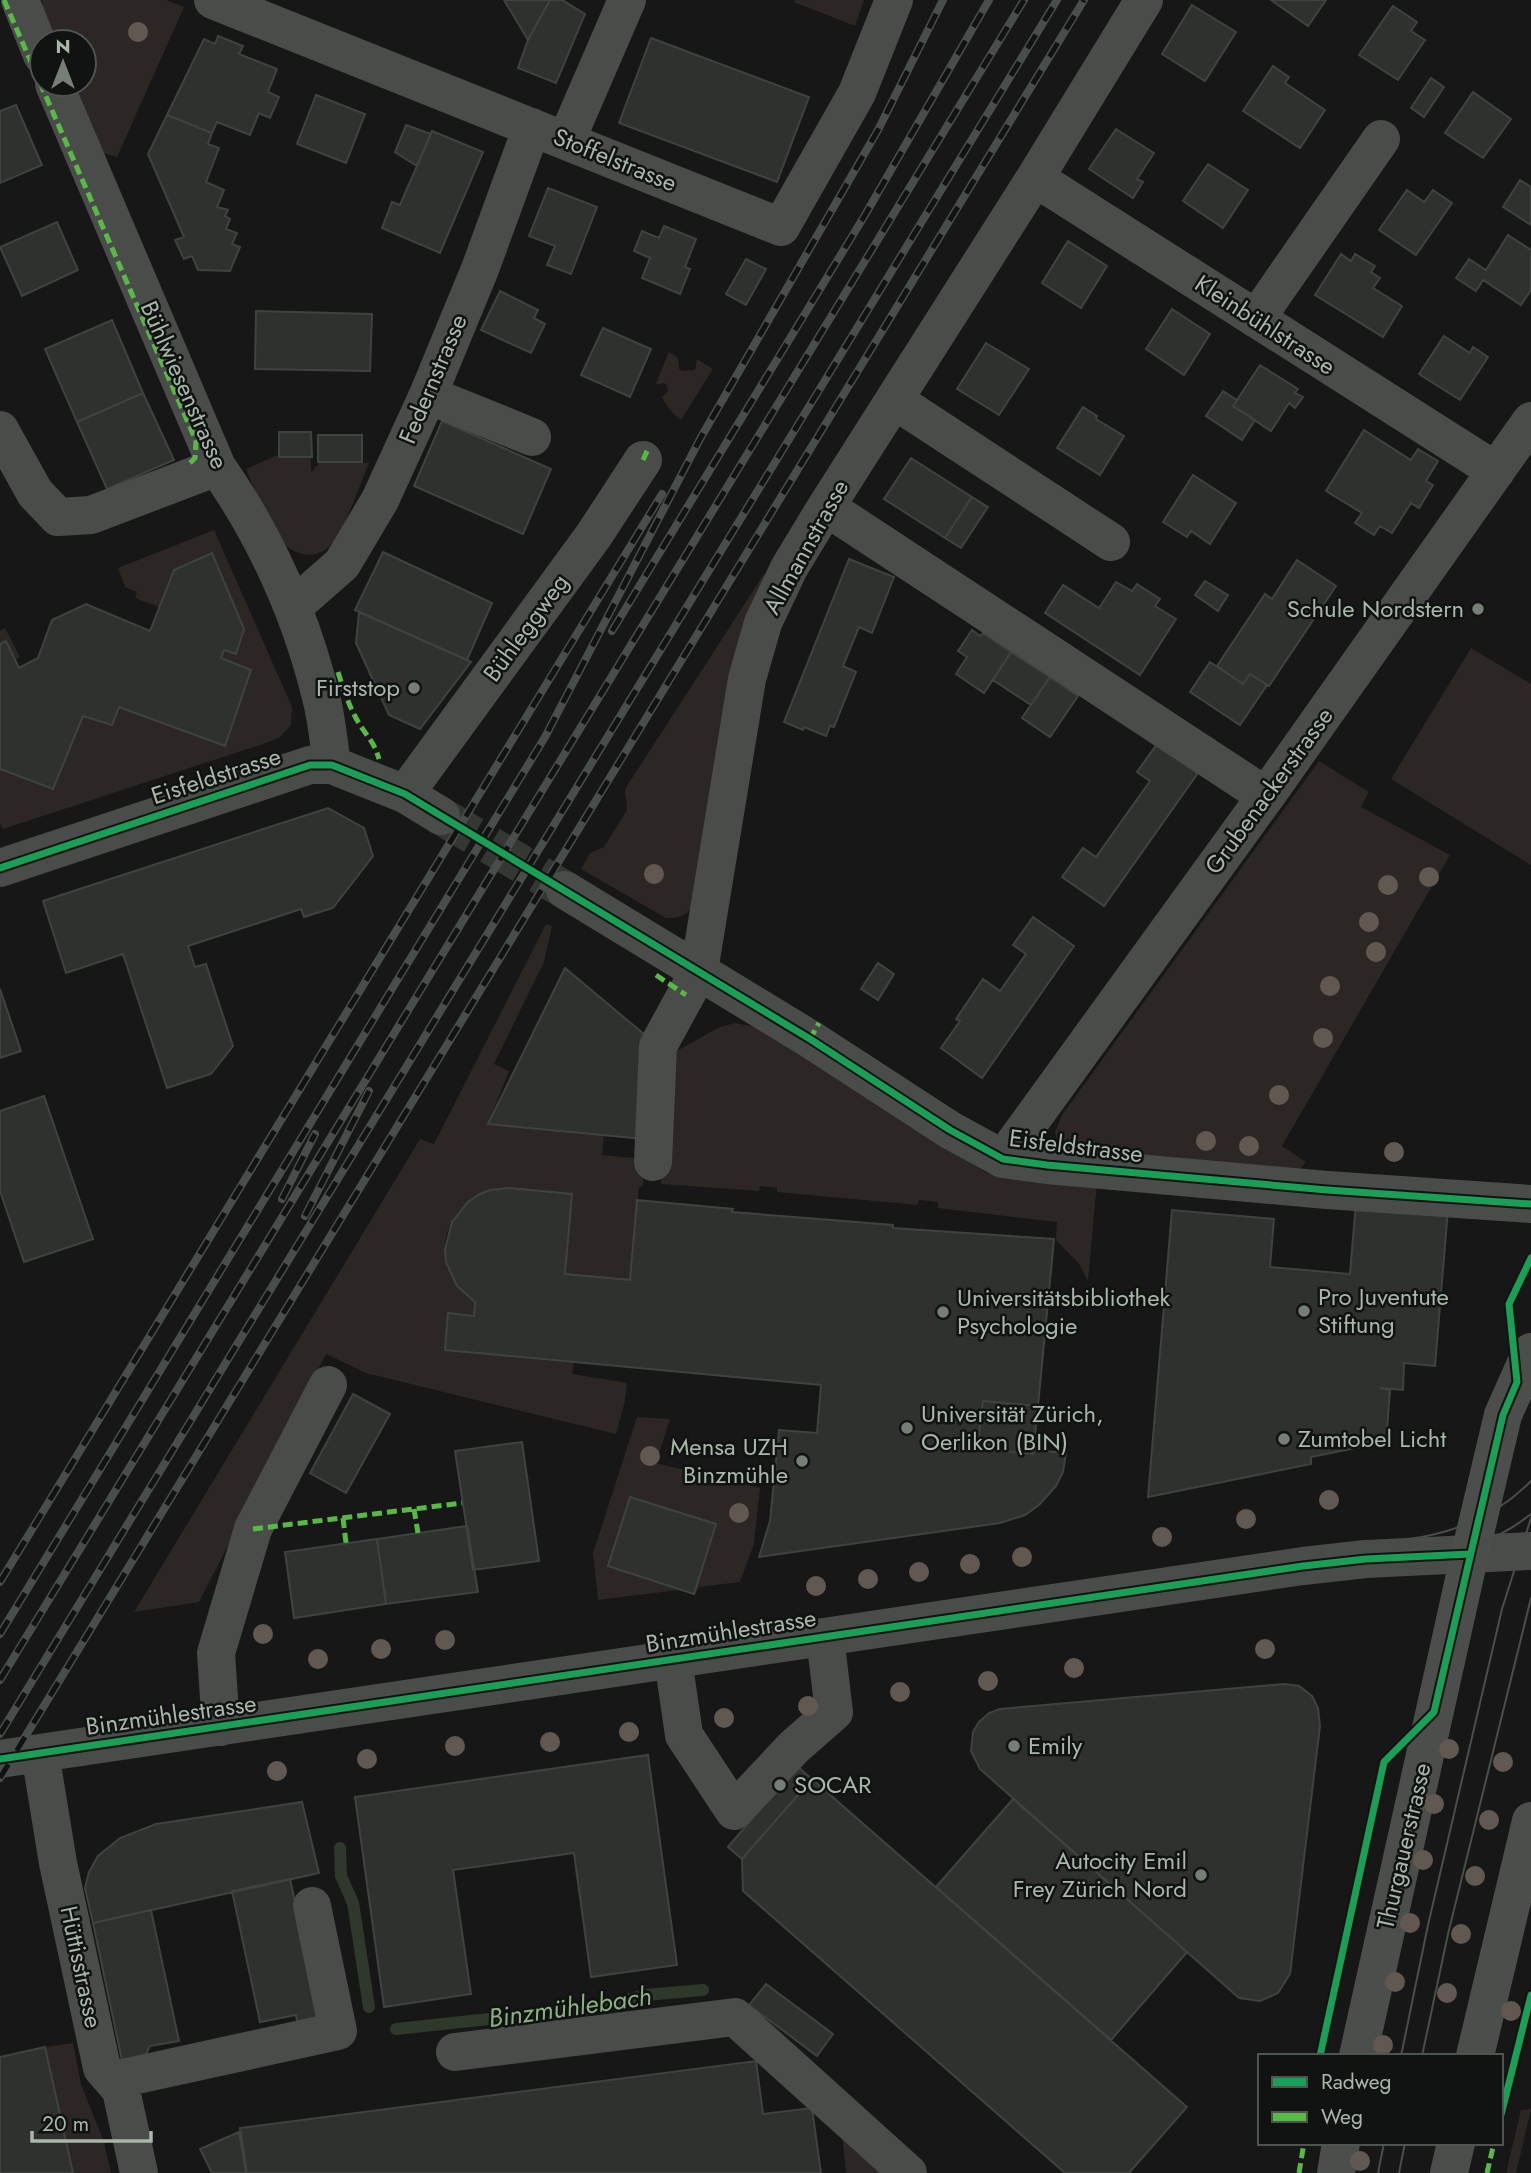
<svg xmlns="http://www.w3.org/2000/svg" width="1531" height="2173" viewBox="0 0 1531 2173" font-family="Jost,sans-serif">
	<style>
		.green { fill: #2c2724 }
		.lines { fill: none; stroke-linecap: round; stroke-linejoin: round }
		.stream { stroke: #2e382b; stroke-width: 12 }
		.building { fill: #2f312f; stroke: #3f4340; stroke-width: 2 }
		.minor-tunnel { stroke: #343734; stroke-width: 38; stroke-dasharray: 38 19; stroke-linecap: butt }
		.minor { stroke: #494c49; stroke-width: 38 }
		.major { stroke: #4b4e4b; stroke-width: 38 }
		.tram { stroke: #4a4e4a; stroke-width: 2 }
		.rail-casing { stroke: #4a4e4a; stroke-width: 8 }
		.rail { stroke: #111312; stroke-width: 5; stroke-dasharray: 16; stroke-linecap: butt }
		.quiet { stroke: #58b947; stroke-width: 5; stroke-dasharray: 10 5; stroke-linecap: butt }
		.cycleway-casing { stroke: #111312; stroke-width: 11 }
		.cycleway { stroke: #1a9f57; stroke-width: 7 }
		.tree { fill: #625852 }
		.poi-dot { fill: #767f76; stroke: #111312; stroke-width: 2.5 }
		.labels { text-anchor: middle; stroke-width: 5; stroke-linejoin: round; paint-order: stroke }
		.street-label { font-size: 24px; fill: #a9b7a9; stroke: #111312 }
		.poi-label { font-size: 24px; fill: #a9b7a9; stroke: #111312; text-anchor: start }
		.water-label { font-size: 26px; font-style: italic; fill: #8caf83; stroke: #111312 }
	</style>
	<rect width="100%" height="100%" fill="#171717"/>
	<path class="green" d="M42,0h124l18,7 -67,150 -24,-7 -28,-66h19v-42h-37z
		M795,0h69l-9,26 -61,-24z
		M669,352l9,6 1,11 4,2 12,-1 2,-11 16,10 -32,51c-8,-6 -15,-14 -19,-23l6,-6 -1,-6 -4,-2 -5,2 -2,-2z
		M277,455l2,3h32v13h3l1,-5h3v-3h51c-9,21 -25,69 -39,83 -8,8 -20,11 -30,7 -10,-3 -19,-10 -25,-19 -12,-19 -20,-44 -29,-65z
		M214,530l78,177 -1,18 -11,12 -11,5 -266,87 -3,-5v-55l53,20 30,-73 29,9 7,-18 106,39 25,-75 -29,-13 3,-8 12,4 8,-25 -31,-76 -39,17 -15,37 -24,-9 2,-6 -12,-5 -7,-19z
		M764,574l4,2 -75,329c-7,11 -13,13 -27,13l-85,-49 9,-16 14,-6 23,-37 -2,-21z
		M5,628l15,29 -5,3 -9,-19 -6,3v-13z
		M1471,648l60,36v181l-140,-86z
		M1319,761l50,31 -8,15 89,48 -168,291 24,16 -8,10 -239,-23 -4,-17 7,-17z
		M546,924l6,2 -8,36 -50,102 15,7 -21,53 116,11 -2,20 43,4 -2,27 -4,1 -9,93 -65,-6 -85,-80c-46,30 -46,74 -5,108l-1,14 -26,-3 -3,37 129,13 -2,11 55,9 -2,18 -9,33 -250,-61 -40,-19 -127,248 -65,10 286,-473 14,5z
		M735,1023l26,5 226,145 110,9 -9,99 -9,-17 -23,-24 1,-18 -119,-14v-6l-19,-2 -1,5 -141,-13v-4l-17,-2 -1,5 -98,-7 12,-131 47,-26z
		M637,1417l33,2 -14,44 104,25 -6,56 -14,38 -41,5 -4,8 -17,-5 -80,10 -5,-47z
		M73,2043l8,41 23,58 7,31h-38l-28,-126z
		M1531,2109l-15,64h-10l15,-63z
		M842,2133l50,40h-46z"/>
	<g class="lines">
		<path class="stream" d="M340,1848l1,28 12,27 16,104
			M396,2029l205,-22 44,-12 58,-5"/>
	</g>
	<path class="building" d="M504,0h46l-22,40z
		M550,0h12l23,14 -29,69 -38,-15 10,-28z
		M1271,0h55l-18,26z
		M1192,5l44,27 -31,49 -43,-27z
		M1393,6l24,16 -6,9 14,9 -27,40 -39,-25z
		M218,36l25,10 -4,8 38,15 -9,23 11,5 -9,21 -11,-5 -9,22 -33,-13 -5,11 -45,-18 37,-76 11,5z
		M651,38l158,59 -32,85 -158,-59z
		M1273,66l16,11 -4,6 40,27 -25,38 -57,-37z
		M1431,78l13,9 -20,30 -13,-9z
		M1473,92l38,27 -28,39 -38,-25z
		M316,95l49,19 -19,49 -49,-19z
		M16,105l26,60 -42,18v-72z
		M167,115l45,18 -4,11 11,4 -13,34 18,8 -7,17 11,3 -3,6 5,3 -4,10 11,4 -5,11 8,3 -10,24 -32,-1 -6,-14 -8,3 -9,-19 9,-3 -36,-83z
		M406,125l25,9 -14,32 -22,-14z
		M1116,129l38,24 -17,26 6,3 -10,16 -44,-29z
		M432,131l51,21 -43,101 -58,-25 10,-26 8,3z
		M1208,164l40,26 -25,38 -40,-27z
		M1520,180l11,7v38l-28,-18z
		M548,188l49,19 -26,67 -24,-9 8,-19 -26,-10z
		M1407,190l17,12 9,-12 19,13 -36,52 -37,-25z
		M57,222l21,48 -56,26 -22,-49z
		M664,226l32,13 -11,28 5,2 -10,25 -38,-16 8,-20 -16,-7 8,-20 17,7z
		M1508,235l23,15v40l-10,15 -38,-25 -7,11 -20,-13 13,-19 17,11z
		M1068,241l39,25 -26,42 -39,-25z
		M1341,254l10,7 4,-7 20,12 -4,6 9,6 -7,10 29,18 -19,31 -68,-42z
		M746,259l20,10 -20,36 -20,-11z
		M500,291l38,19 -4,8 11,6 -14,29 -50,-23z
		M1172,309l38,25 -26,41 -38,-26z
		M256,311l116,3 -2,57 -115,-2z
		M112,320l31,73 -66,29 -32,-73z
		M603,328l48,21 -21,48 -49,-22z
		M1444,336l26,17 3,-6 15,10 -28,43 -41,-26z
		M986,343l43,26 -30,46 -42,-26z
		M1260,365l38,24 -3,4 8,4 -8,11 -6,-5 -18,28 -38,-25z
		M1223,391l14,9 -4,6 22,14 -13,20 -36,-24z
		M143,393l31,67 -67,29 -30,-67z
		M1083,407l14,9 -1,3 28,17 -24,39 -43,-27z
		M442,421l109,48 -28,65 -109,-48z
		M1364,430l47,30 7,-11 20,12 -12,20 7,4 -14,23 -8,-5 -19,30 -12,-7 -6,9 -19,-12 7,-10 -36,-22z
		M279,432h32l1,25h-33z
		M318,435h44v27h-44z
		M911,458l61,39 -27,41 -61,-39z
		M1193,475l43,28 -26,41 -19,-13 -4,6 -24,-15z
		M972,497l16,10 -27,41 -16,-10z
		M383,552l109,51 -25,57 -112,-50z
		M212,553l32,76 -8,25 -12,-4 -3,8 30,12 -26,76 -106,-39 -7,18 -29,-9 -30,73 -53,-20v-125l6,-3 13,27 19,-10 14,-38 34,-16 64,27 24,-61z
		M849,559l45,18 -22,56 -13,-6 -16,39 13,6 -22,55 -4,-1 -4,10 -22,-9 -1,3 -19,-8z
		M1297,560l39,26 -67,100 -19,-12 -7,10 -26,-18 48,-72 7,5z
		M1205,581l23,14 -10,16 -23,-16z
		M1116,582l16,9 5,-7 23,15 -5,7 21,13 -36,56 -95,-62 18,-28 36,23z
		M359,612l112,50 -51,67 -31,-14 -33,-72z
		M972,630l8,6 3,-3 28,19 -27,41 -28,-19 11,-17 -9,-6z
		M1011,652l39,25 -19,28 -38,-25z
		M1210,662l33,22 7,-10 17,11 -27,40 -50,-33z
		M1050,677l28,19 -28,41 -28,-19z
		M1157,744l41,29 -94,133 -42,-29 21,-29 13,9 54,-76 -13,-9z
		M328,808l36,20 9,28 -40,52 -29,9 -3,-8 -113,37 7,21 11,-3 27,82 -22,28 -44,14 -44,-134 -57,19 -23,-72z
		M1033,917l41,29 -92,132 -41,-30 19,-27 -4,-2 27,-40 17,12 26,-37 -13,-9z
		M878,963l16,11 -16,26 -17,-11z
		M565,968l86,72 -8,99 -155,-15z
		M0,989l21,62 -21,7z
		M44,1096l49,143 -69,23 -24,-71v-80z
		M509,1188l63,6 -7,80 65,6 7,-80 96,9 -1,3 161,13v3l161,11 -16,167 -55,-5 -5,42 15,3v4l40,4v-4l33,3 -3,19 -7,14 -17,19 -14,10 -25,8 -241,34 11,-36 9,-91 38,3 4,-48 -376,-35 3,-37 26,3 1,-14 -18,-16 -11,-24 -1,-13 7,-27 16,-20 12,-8 10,-4z
		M1356,1202l92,7 -13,157 -31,-3 -1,27 -23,-2 10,2 -4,52 -75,15v7l-163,33 24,-287 102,9 -4,48 80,7z
		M353,1394l37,20 -44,79 -36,-20z
		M983,1401l55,5 -5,48 -40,-4v-4l-15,-3z
		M522,1442l17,119 -66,9 -18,-119z
		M630,1497l86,27 -22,70 -86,-28z
		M467,1526l11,66 -92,12 -9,-65z
		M377,1539l9,65 -92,14 -9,-66z
		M1284,1684l15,2 13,10 6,12 2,18 -30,248 -12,19 -18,8 -21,-3 -9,-8 -250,-221 -9,-18 2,-19 6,-10 10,-9 11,-4z
		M648,1755l29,210 -86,12 -17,-124 -121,17 18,124 -87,13 -29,-210z
		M797,1766l15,13 -70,80 -14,-12z
		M812,1779l375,328 -58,66h-64l-322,-282 -1,-32z
		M1013,1799l174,153 -76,88 -175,-153z
		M302,1802l17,71 -226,50 -8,-35 4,-16 9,-16 22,-18 36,-14z
		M290,1879l31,143 -23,4 -2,-11 -36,7 -28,-131z
		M151,1910l28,131 -29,5 -5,10 -22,9 -30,-142z
		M766,1984l67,50 -16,22 -68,-51z
		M45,2047l28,126h-73v-116z
		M756,2061l7,53 49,-6 9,65h-574l-7,-45z
		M239,2132l7,41h-34l-12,-24z"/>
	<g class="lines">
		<path class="minor-tunnel" d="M441,816l124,74"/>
		<path class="minor" d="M20,0l22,55
			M213,0l568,227 76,-134 37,-93
			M54,84l163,383c49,70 85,151 105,234 5,21 7,43 10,64
			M566,141l61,-141
			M1035,178l461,293
			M1256,319l125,-180
			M428,395l104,42
			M894,400l217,142
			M0,430l35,63 23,24 33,-2 126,-48
			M826,507l440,289
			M293,607l49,-43 38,-64 48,-105 52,-126 52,-142
			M405,794l189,-259 49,-75
			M0,868l310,-103h22l73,29 36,22
			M565,890l245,149 140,91 53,29 44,6 280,25 204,14
			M1003,1159l263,-363 265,-375
			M653,1162l5,-116 41,-75 48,-292 16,-56 26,-55 37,-61 209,-329 109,-178
			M673,1659l11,76 50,76 60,-64 40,-35 -9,-75
			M221,1727l-5,-74 37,-124 75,-144
			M40,1753l18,110 44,205 19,22 18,83
			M0,1759l1303,-193 63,-7 165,-8
			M455,2052l280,-35 173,156
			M114,2080l224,-49 -26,-125"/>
		<path class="major" d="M1358,2056l108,-485 37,-156 28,-63
			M1475,2056l56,-235
			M1336,2173l5,-30
			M1449,2173l7,-30"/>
		<path class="tram" d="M0,1751l349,-50 373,-60 700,-104c42,-8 79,-25 109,-56
			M0,1769l481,-69 249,-41 701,-101c38,-8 70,-20 100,-44
			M1401,2056l27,-131 74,-316 29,-91
			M1422,2056l26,-122 83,-336
			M1378,2173l6,-30
			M1399,2173l6,-30"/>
		<g class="rail-casing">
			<path id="rail" d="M612,631l253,-416 124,-215
				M282,1199l33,-65
				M305,1216l64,-125
				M211,1387l846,-1387
				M0,1582l662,-1088
				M0,1634l545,-897 155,-298 178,-309 65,-130
				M0,1680l1024,-1680
				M0,1734l216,-355
				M0,1778l1084,-1778"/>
		</g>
		<use href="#rail" class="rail"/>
		<path class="quiet" d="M4,0l192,441 -1,17 -7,7
			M643,460l5,-11
			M338,672c6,19 12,37 22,53 9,14 14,17 19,34
			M656,975l30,20
			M810,1039l9,-16
			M414,1509l4,24
			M343,1518l3,25
			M253,1529l209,-26
			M1299,2173l5,-30
			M1487,2173l7,-30"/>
		<g class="cycleway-casing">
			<path id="cycleway" d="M0,868l310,-103h22l73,29 405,245 140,91 53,29 44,6 280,25 204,14
				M0,1759l1303,-193 63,-7 104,-5
				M1320,2056l64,-294 50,-50 69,-297 14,-33 -8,-78 22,-46
				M1501,2115l30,-120"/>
		</g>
		<use href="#cycleway" class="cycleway"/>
	</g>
	<g class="tree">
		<circle cx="138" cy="32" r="10"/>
		<circle cx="654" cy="874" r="10"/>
		<circle cx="1429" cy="877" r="10"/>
		<circle cx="1388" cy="885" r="10"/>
		<circle cx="1369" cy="922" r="10"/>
		<circle cx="1376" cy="952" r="10"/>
		<circle cx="1330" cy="986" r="10"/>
		<circle cx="1323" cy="1038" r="10"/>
		<circle cx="1279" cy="1095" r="10"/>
		<circle cx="1206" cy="1141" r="10"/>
		<circle cx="1249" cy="1146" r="10"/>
		<circle cx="1394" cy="1152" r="10"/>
		<circle cx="650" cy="1456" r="10"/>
		<circle cx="1329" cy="1500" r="10"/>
		<circle cx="739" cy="1513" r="10"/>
		<circle cx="1246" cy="1519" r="10"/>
		<circle cx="1162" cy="1537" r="10"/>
		<circle cx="1022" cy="1557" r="10"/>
		<circle cx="970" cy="1564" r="10"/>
		<circle cx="919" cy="1572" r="10"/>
		<circle cx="868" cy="1579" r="10"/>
		<circle cx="816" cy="1586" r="10"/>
		<circle cx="263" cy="1634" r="10"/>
		<circle cx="445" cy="1640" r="10"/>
		<circle cx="381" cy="1649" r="10"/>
		<circle cx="1265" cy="1649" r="10"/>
		<circle cx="318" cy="1659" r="10"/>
		<circle cx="1074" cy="1668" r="10"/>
		<circle cx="988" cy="1681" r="10"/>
		<circle cx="900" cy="1692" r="10"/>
		<circle cx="808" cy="1706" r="10"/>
		<circle cx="724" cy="1718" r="10"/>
		<circle cx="629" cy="1732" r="10"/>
		<circle cx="550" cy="1742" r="10"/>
		<circle cx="455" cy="1746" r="10"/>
		<circle cx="1449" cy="1749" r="10"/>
		<circle cx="367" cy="1759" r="10"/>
		<circle cx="1503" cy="1762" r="10"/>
		<circle cx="277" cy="1771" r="10"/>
		<circle cx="1434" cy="1804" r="10"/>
		<circle cx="1489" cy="1820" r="10"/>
		<circle cx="1423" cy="1860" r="10"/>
		<circle cx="1475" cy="1876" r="10"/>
		<circle cx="1410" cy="1923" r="10"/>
		<circle cx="1461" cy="1934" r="10"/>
		<circle cx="1395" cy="1982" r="10"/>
		<circle cx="1447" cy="1993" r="10"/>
		<circle cx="1511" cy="2011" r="10"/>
		<circle cx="1383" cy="2045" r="10"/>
		<circle cx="1360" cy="2161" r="10"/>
	</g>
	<g class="poi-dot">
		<circle cx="1478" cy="609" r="7"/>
		<circle cx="414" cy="688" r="7"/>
		<circle cx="1304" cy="1311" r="7"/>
		<circle cx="943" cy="1312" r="7"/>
		<circle cx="907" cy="1428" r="7"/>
		<circle cx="1284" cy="1439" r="7"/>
		<circle cx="802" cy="1461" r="7"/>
		<circle cx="1014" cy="1746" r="7"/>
		<circle cx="780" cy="1785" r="7"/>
		<circle cx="1201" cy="1875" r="7"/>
	</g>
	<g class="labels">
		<g class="street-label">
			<text transform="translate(615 160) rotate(22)" y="8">Stoffelstrasse</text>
			<text transform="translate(1265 325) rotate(33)" y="8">Kleinbühlstrasse</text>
			<text transform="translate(433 379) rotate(-67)" y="8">Federnstrasse</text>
			<text transform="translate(184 385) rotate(66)" y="8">Bühlwiesenstrasse</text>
			<text transform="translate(806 547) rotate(-61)" y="8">Allmannstrasse</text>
			<text transform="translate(526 628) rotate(-54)" y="8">Bühleggweg</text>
			<text transform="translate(216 776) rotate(-18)" y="8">Eisfeldstrasse</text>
			<text transform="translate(1269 791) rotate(-54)" y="8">Grubenackerstrasse</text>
			<text transform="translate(1076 1146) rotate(7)" y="8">Eisfeldstrasse</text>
			<text transform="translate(731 1631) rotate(-9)" y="8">Binzmühlestrasse</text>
			<text transform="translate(171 1715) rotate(-8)" y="8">Binzmühlestrasse</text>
			<text transform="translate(1404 1846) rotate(-77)" y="8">Thurgauerstrasse</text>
			<text transform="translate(81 1967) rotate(78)" y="8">Hüttisstrasse</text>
		</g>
		<g class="poi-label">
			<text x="1464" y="617" text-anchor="end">Schule Nordstern</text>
			<text x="400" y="696" text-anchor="end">Firststop</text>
			<text x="1318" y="1305">Pro Juventute<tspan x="1318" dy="28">Stiftung</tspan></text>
			<text x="957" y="1306">Universitätsbibliothek<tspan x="957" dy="28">Psychologie</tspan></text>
			<text x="921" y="1422">Universität Zürich,<tspan x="921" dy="28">Oerlikon (BIN)</tspan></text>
			<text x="1298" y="1447">Zumtobel Licht</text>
			<text x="788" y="1455" text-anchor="end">Mensa UZH<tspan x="788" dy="28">Binzmühle</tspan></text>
			<text x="1028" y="1754">Emily</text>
			<text x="794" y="1793">SOCAR</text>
			<text x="1187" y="1869" text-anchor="end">Autocity Emil<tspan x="1187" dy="28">Frey Zürich Nord</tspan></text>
		</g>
		<g class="water-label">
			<text transform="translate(570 2007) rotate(-8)" y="9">Binzmühlebach</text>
		</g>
	</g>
	<rect x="1258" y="2054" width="245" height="91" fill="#111312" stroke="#4e554e" stroke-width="2"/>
	<rect x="1272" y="2077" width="35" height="10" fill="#1a9f57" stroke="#4e554e" stroke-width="2"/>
	<text x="1321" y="2089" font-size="21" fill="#a9b7a9">Radweg</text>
	<rect x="1272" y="2112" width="35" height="10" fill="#58b947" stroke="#4e554e" stroke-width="2"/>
	<text x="1321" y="2124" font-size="21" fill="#a9b7a9">Weg</text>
	<g transform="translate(63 63)"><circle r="33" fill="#111312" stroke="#4e554e" stroke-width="2"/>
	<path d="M0-5L12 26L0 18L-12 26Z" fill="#767f76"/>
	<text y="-10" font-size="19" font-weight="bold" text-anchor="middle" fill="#a9b7a9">N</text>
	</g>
	<path d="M32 2131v10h119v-10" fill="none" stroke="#a9b7a9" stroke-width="3.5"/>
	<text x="42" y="2131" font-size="21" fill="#a9b7a9" stroke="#111312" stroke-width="5" paint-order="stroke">20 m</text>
</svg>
